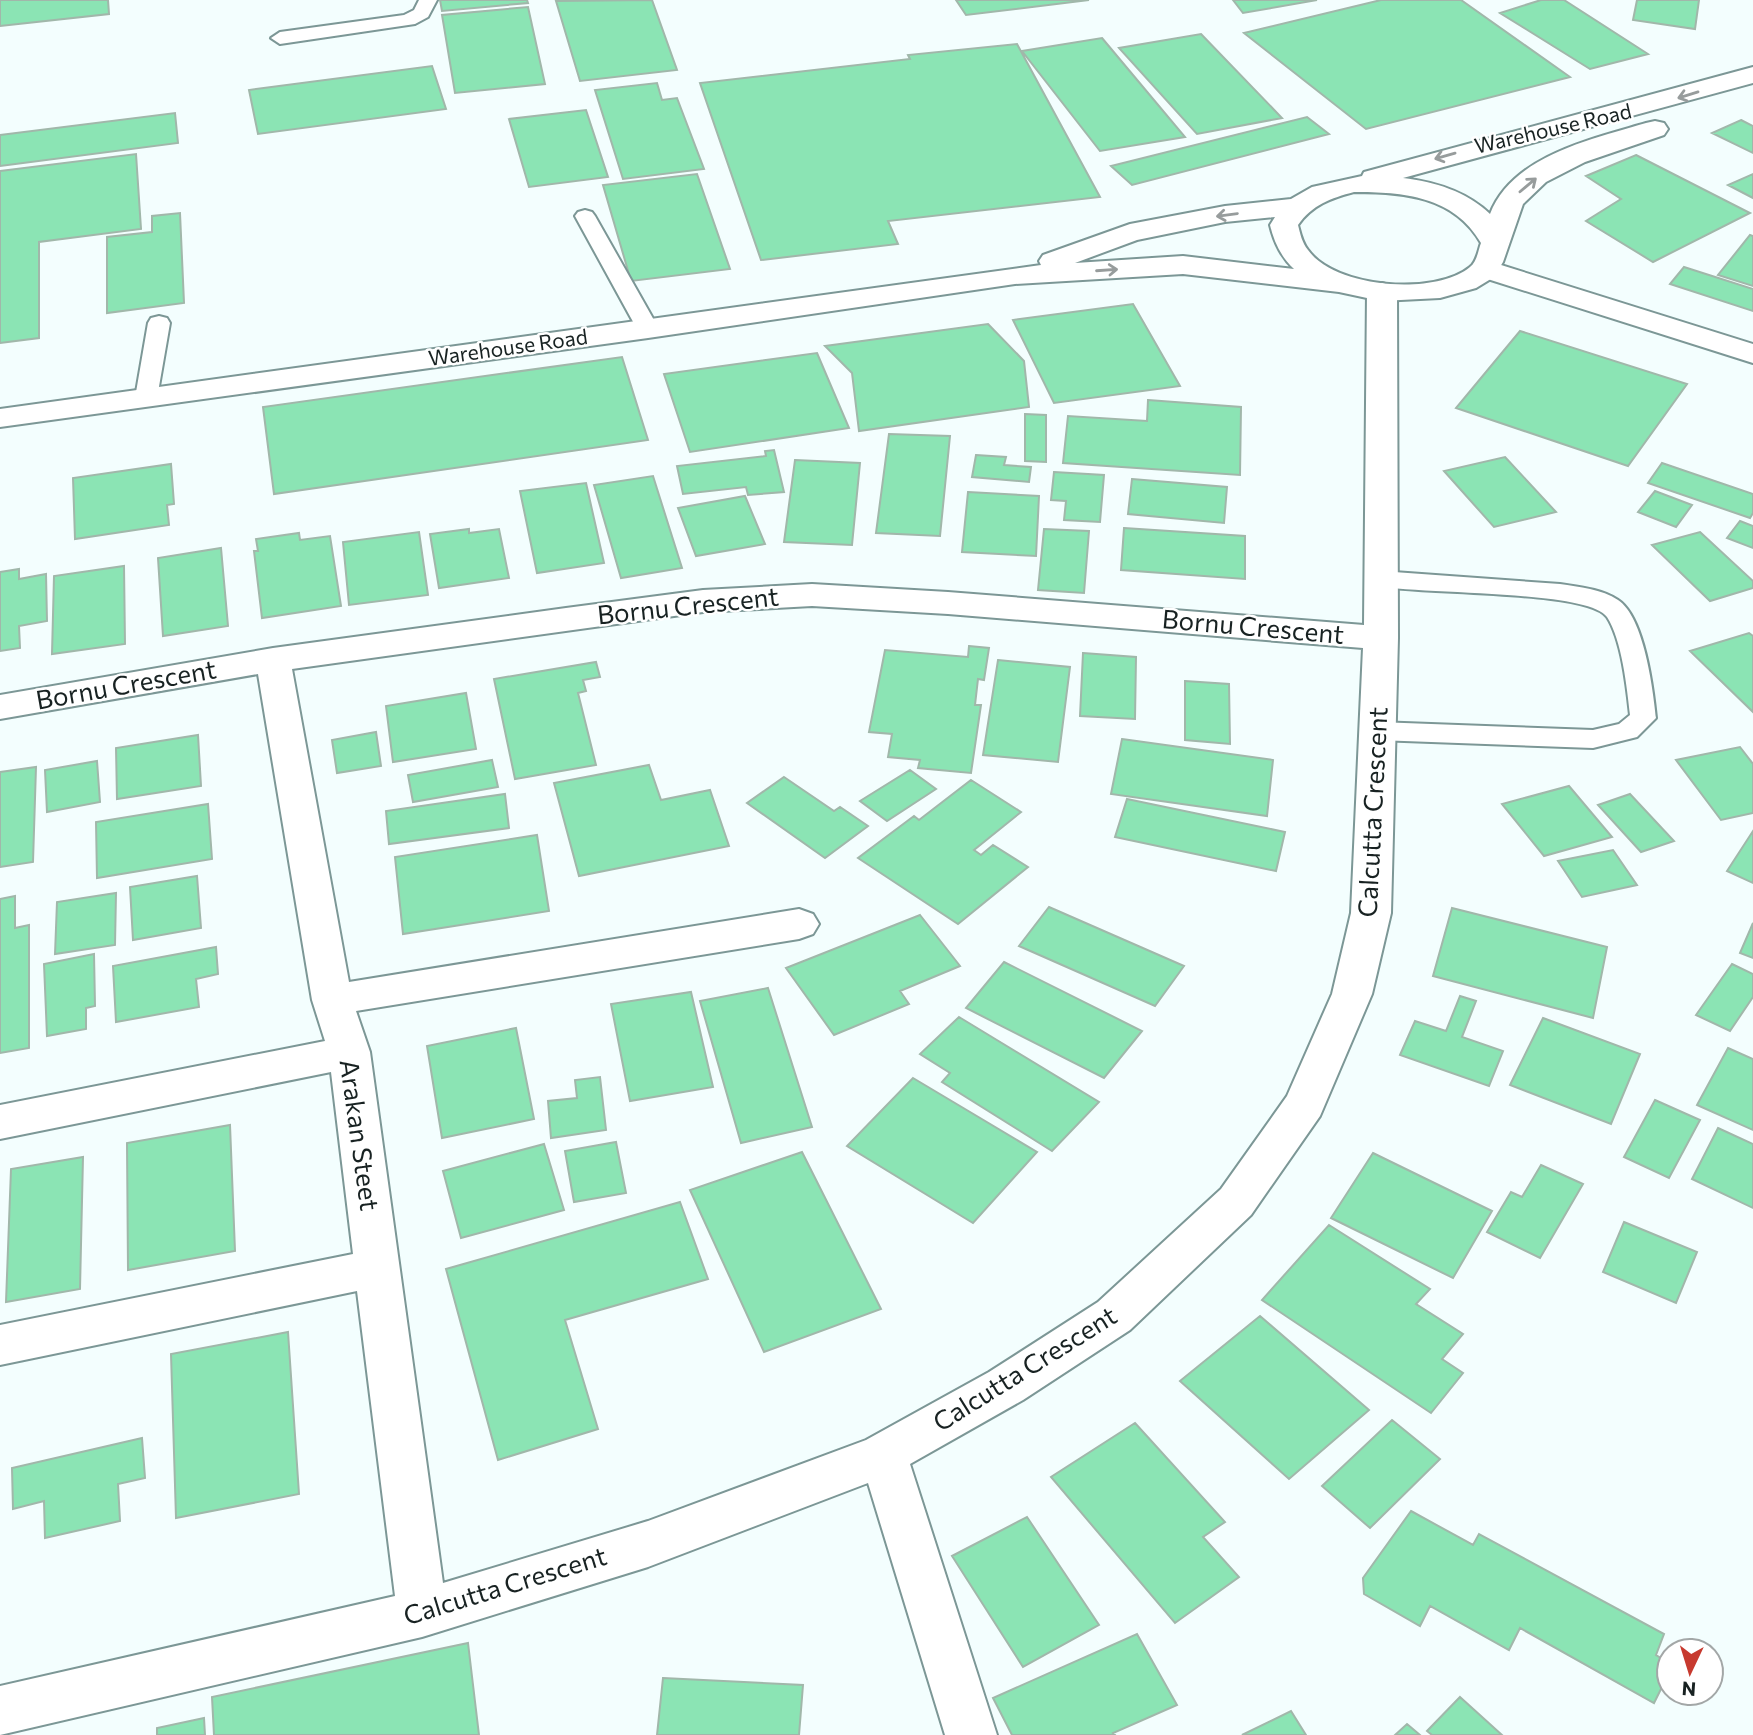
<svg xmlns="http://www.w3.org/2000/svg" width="1753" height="1735" viewBox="0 0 1753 1735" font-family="Commissioner,sans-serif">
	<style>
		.building { fill: #8be4b4; stroke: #a1b7aa; stroke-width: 2 }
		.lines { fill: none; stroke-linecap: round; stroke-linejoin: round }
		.lane-casing { stroke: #7c9796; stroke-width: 4 }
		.street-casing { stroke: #7c9796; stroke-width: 4 }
		.secondary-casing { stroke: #7c9796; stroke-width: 4 }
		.lane { fill: #fff; fill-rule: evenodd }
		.street { fill: #fff; fill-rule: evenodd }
		.secondary { fill: #fff; fill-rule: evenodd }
		.oneway { stroke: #979c9c }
		.labels { text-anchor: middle; stroke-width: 5; stroke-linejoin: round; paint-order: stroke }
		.far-street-label { font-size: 21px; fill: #182222; stroke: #fff }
		.street-label { font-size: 26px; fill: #182222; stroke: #fff }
	</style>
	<rect width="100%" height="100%" fill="#f3fefe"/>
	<path class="building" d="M0,0h108l1,14 -109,12z
		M440,0h87l1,3 -86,8z
		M652,0l25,70 -97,11 -24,-80z
		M956,0h133l-123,15z
		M1233,0h84l-74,13z
		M1381,0h80l109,77 -204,52 -122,-96z
		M1541,0h23l84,54 -58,15 -90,-56z
		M1637,0h62l-4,29 -62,-9z
		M528,7l17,77 -90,9 -13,-78z
		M1201,34l81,84 -85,16 -78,-86z
		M1102,38l83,99 -85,14 -78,-100z
		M1017,44l83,153 -212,24 10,23 -137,16 -61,-177 210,-24 -2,-4z
		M432,66l14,43 -188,25 -9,-44z
		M657,83l5,17 15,-2 27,71 -81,10 -28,-89z
		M586,110l22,67 -79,10 -20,-68z
		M175,113l3,30 -178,23v-31z
		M1307,117l22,17 -197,51 -21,-19z
		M1741,120l12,6v27l-41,-20z
		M136,154l5,75 -102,13v96l-39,5v-172z
		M1636,155l114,58 -97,49 -67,-41 35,-22 -35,-23z
		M697,174l33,95 -99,12 -28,-96z
		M1753,174v24l-25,-13z
		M180,213l4,90 -77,10v-76l45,-5v-16z
		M1750,235l3,1v50l-35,-11z
		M1684,267l69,22v22l-83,-27z
		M1133,304l47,82 -126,17 -41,-83z
		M988,324l36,37 5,46 -170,24 -7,-58 -27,-27z
		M1520,331l167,53 -59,82 -172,-58z
		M817,353l32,75 -159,24 -26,-78z
		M622,357l26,83 -374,54 -11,-87z
		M1148,400l93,7 -1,68 -177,-12 5,-47 79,5z
		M1025,414l21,1v47l-21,-1z
		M889,434l61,2 -10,100 -64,-3z
		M774,450l10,42 -36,3 -2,-8 -63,7 -6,-28 89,-10 -1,-5z
		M976,455l30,2 -2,8 27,2 -2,15 -57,-5z
		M1505,457l51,55 -62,15 -50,-56z
		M795,460l65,3 -8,82 -68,-3z
		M1662,463l91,31v19l-3,5 -102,-35z
		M171,464l3,40 -7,1 2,20 -94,14 -2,-61z
		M1054,472l50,3 -4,47 -36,-2 2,-19 -15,-1z
		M653,476l29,92 -61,10 -27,-93z
		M1132,479l95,8 -3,36 -96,-9z
		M586,483l18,80 -67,10 -17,-82z
		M1655,491l37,14 -16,22 -38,-15z
		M968,492l71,4 -3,60 -74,-4z
		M745,496l20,48 -69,12 -18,-48z
		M1740,521l13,5v22l-26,-10z
		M1124,528l121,8v43l-124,-9z
		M469,529v4l30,-4 10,49 -70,10 -9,-54z
		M1044,529l45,2 -5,62 -46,-3z
		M419,532l9,63 -79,10 -6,-63z
		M1700,532l53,49v7l-43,13 -58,-56z
		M299,533l1,7 30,-4 11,70 -79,12 -8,-67h4l-2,-12z
		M221,548l7,78 -65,10 -5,-78z
		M124,566l1,78 -73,10 2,-78z
		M19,569v10l27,-5 1,47 -28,5 1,22 -20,3v-79z
		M1749,633l4,3v76l-63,-61z
		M969,646l20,2 -5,32 -6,-1 -3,26h6l-10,68 -53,-5 2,-8 -32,-3 4,-23 -23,-2 16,-82 83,7z
		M1083,653l53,4 -1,62 -55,-3z
		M998,660l72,7 -12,95 -75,-7z
		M596,662l4,15 -17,3 3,11 -8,2 18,72 -81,14 -21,-100z
		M1185,681l44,3 1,60 -45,-4z
		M466,693l10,56 -83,13 -7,-56z
		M376,732l5,34 -44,7 -5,-33z
		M198,735l3,51 -84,13 -1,-51z
		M1122,739l151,21 -6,56 -156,-22z
		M1740,747l13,17v49l-32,7 -45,-60z
		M492,760l6,27 -85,15 -5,-27z
		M97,761l3,41 -53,10 -2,-42z
		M649,765l12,35 49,-10 19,56 -150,30 -25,-93z
		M36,767l-3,95 -33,5v-95z
		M910,770l26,19 -49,32 -27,-20z
		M784,777l50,34 6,-4 28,19 -43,32 -78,-55z
		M971,780l50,32 -47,38 7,5 12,-10 35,22 -70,57 -100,-66 56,-42 5,4z
		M1569,786l43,51 -68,19 -42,-52z
		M505,794l4,34 -120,16 -3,-33z
		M1630,794l44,47 -33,11 -43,-47z
		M1127,799l158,33 -9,39 -161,-34z
		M208,804l4,55 -115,19 -1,-56z
		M1753,831v52l-26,-12z
		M537,835l12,76 -146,23 -8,-77z
		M1613,850l24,35 -55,12 -24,-36z
		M197,876l4,52 -68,12 -3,-53z
		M116,893l-1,52 -60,9 2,-52z
		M15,896v32l14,-3v123l-29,5v-154z
		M1049,907l135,59 -29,40 -136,-60z
		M1452,908l155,39 -14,71 -160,-42z
		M920,915l40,51 -60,25 9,13 -75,31 -48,-67z
		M1753,923v35l-13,-5z
		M216,947l2,27 -22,5 3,28 -83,15 -3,-56z
		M94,954l1,52 -9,2v21l-39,7 -3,-72z
		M1004,962l138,69 -38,47 -138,-70z
		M1732,964l21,10v23l-23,34 -34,-16z
		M768,988l44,139 -71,16 -41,-142z
		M691,992l22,95 -83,14 -19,-97z
		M1460,996l16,5 -14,36 41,14 -14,35 -89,-31 15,-34 31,10z
		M959,1017l140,85 -47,49 -110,-69 8,-9 -30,-19z
		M1543,1018l97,36 -29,70 -101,-39z
		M516,1028l18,91 -92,19 -15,-92z
		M1728,1048l25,11v71l-56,-25z
		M600,1077l6,53 -55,8 -3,-37 29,-3 -2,-18z
		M913,1078l124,74 -64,71 -126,-77z
		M1655,1100l45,20 -31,58 -45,-21z
		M230,1125l5,126 -107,19 -1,-127z
		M1718,1128l35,16v64l-61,-29z
		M616,1142l10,51 -52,9 -9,-51z
		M544,1144l20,66 -103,28 -18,-67z
		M802,1152l79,157 -117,43 -74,-162z
		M1373,1153l119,58 -39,67 -122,-60z
		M83,1157l-3,132 -74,13 5,-133z
		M1541,1165l42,19 -43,74 -53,-26 24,-40 11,5z
		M680,1202l28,77 -143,41 33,109 -100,31 -52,-191z
		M1624,1222l73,30 -21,51 -73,-31z
		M1329,1225l101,64 -14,15 47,30 -21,25 21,14 -32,40 -169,-113z
		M1260,1316l109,94 -80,69 -109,-98z
		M288,1332l11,162 -123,24 -5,-164z
		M1392,1420l48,39 -70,69 -48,-42z
		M1135,1423l90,99 -22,15 36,40 -64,46 -124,-146z
		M142,1438l3,40 -27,6 2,37 -75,17 -1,-37 -31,8 -1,-41z
		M1411,1511l62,34 6,-11 185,100 -8,21 13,8v10l-15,30 -134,-75 -11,22 -79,-44 -10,20 -56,-32 -1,-16z
		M1027,1517l72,108 -76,42 -71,-111z
		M1137,1634l40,71 -64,28 2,2h-103l-19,-37z
		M468,1643l11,92h-265l-2,-38z
		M663,1678l140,7 -4,50h-142z
		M1460,1697l42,38h-70l-5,-4z
		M1291,1711l15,24h-64z
		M204,1718l1,17h-48v-7z
		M1407,1724l13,11h-25z"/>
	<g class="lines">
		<g class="lane-casing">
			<path id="lane" d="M419,0h18l-9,17 -13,7 -135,20 -9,-6 9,-6 124,-17 10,-5z
				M585,210l7,2 3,4 64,113 -3,5h-16l-3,-5 -62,-113 3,-4z
				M159,316l8,2 3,5 -13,75 -3,5h-16l-3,-5 13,-75 3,-5z
				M1380,571l180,13c19,3 42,5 58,16 26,17 35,89 38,118l-19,19 -44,11 -216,-8 -9,-3 -4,-6 4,-6 9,-3 216,8 26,-6 11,-9c-3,-27 -8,-75 -23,-98 -19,-28 -195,-22 -236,-32l-3,-6 3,-6z"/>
		</g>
		<g class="street-casing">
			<path id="street" d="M1485,260l268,84v19l-278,-88 -4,-6 4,-6z
				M1382,283l10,3 5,6 1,346 -7,275 -19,81 -52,122 -69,99 -121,115 -107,70 -113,64 87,271h-52l-77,-252 -220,84 -226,70 -422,98v-49l395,-90 -38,-305 -357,74v-40l353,-71 -22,-182 -331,67v-34l325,-64 -13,-41 -54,-326 -258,45v-24l273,-47 293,-40 137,-18 109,-6 136,8 416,33 3,-333 5,-6zM812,606l136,8 415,34 -12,265 -19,81 -45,102 -66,93 -123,113 -109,70 -123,68 -218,81 -205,62 -73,-531 -14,-41 443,-72 14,-5 6,-10 -6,-10 -14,-5 -450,73 -57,-313 411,-57z"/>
		</g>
		<g class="secondary-casing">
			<path id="secondary" d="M1753,67v16l-350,95c32,4 63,13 87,36 22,-58 102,-75 156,-91l9,-2 9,2 4,6 -4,6 -79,27 -39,20 -23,22 -20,58 -9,15 -18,11 -36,10 -59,3 -42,-9 -156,-18 -168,10 -367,54 -648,89v-18l1041,-144 -2,-4 4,-6 87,-31 95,-18 66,-7 21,-12 50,-11 2,-4zM1354,192c49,0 100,4 127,51 -3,8 -4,19 -11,24 -35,29 -135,21 -162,-17 -6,-7 -8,-17 -10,-25 14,-20 33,-27 56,-33zM1275,217l-5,8c4,17 11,32 24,44l-111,-13 -108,7 62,-23 88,-18z"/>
		</g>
		<use href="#lane" class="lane"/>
		<use href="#street" class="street"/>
		<use href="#secondary" class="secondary"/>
	</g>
	<defs><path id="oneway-shaft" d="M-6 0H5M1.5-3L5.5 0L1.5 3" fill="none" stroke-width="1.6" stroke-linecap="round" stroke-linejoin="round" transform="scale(1.75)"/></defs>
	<g class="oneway">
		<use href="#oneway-shaft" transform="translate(1688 95) rotate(163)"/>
		<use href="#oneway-shaft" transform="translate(1445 156) rotate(164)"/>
		<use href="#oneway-shaft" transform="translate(1528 185) rotate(-40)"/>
		<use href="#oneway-shaft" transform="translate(1227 215) rotate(172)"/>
		<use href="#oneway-shaft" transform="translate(1107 270) rotate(-4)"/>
	</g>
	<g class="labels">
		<g class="far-street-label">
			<text transform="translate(1553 129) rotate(-13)" y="7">Warehouse Road</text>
			<text transform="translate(508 348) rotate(-8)" y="7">Warehouse Road</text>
		</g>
		<g class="street-label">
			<text transform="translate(688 606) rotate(-6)" y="9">Bornu Crescent</text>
			<text transform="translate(1253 627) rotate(5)" y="9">Bornu Crescent</text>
			<text transform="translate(126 685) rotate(-10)" y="9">Bornu Crescent</text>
			<text transform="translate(1373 812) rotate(-87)" y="9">Calcutta Crescent</text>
			<text transform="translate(359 1135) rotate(82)" y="9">Arakan Steet</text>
			<text transform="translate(1025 1369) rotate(-32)" y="9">Calcutta Crescent</text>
			<text transform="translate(505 1586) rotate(-17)" y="9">Calcutta Crescent</text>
		</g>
	</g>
	<g transform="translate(1690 1672) rotate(184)"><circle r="33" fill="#ffffff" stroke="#a3a7a7" stroke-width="2"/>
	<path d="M0-5L12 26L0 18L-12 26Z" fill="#c73a2f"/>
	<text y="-10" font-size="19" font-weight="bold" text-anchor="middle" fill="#182222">N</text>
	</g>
</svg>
